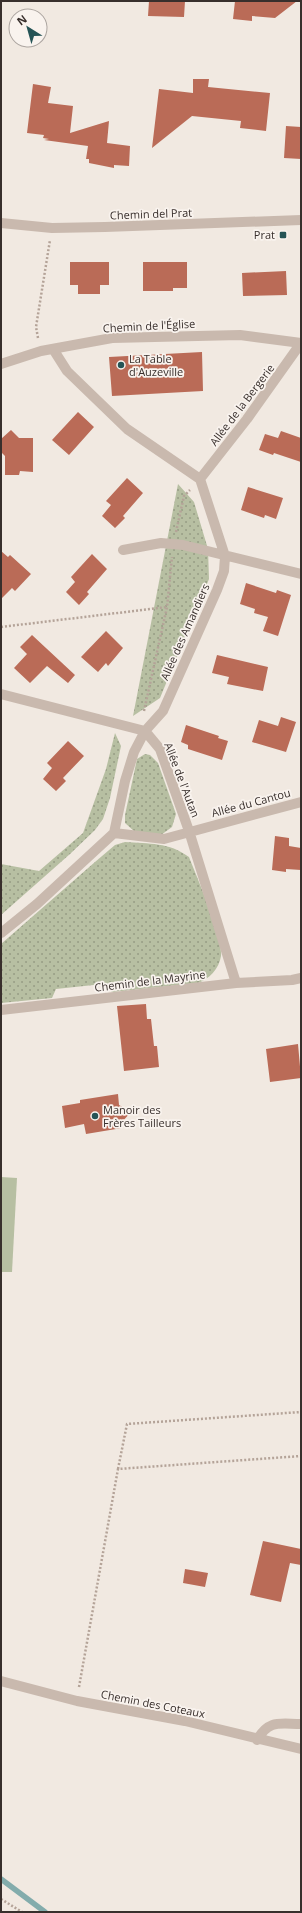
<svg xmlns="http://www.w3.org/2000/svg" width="302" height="1913" viewBox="0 0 302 1913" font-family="'Open Sans',sans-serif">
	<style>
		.grass { fill: url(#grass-dots) }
		.pitch { fill: #b7bfa2 }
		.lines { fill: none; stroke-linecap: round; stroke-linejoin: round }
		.stream { stroke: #83acac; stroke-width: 5.5 }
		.building { fill: #ba6b57 }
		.path { stroke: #b4a398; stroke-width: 2.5; stroke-dasharray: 2 2; stroke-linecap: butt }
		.minor { stroke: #c9b9ae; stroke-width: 10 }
		.poi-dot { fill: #255456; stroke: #f9f3ee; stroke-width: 1.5 }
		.labels { text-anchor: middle; stroke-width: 3.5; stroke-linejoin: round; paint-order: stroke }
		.street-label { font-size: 11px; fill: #382f2c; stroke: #f9f3ee }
		.poi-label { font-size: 11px; fill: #382f2c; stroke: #f9f3ee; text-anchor: start }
	</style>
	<defs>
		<pattern id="grass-dots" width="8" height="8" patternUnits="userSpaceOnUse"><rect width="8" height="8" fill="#b7bfa2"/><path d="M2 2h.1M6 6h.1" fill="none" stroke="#969c84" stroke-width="1.8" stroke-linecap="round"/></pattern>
	</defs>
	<rect width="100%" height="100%" fill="#f1e9e1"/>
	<path class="grass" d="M178,484l16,18 14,47 1,30 -49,119 -27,18z
		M115,733l6,13 -11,52 -7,21 -8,11 -25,24 -69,61v-51l38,7 44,-38 23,-64z
		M145,754l5,1 8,8 18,51 -4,13 -11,8 -26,-3 -10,-9v-8l12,-56z
		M125,842c24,2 44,0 64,15 8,21 34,79 32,99 -2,13 -12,23 -23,27l-86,9 -9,-8 -47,5 -4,9 -51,5v-59l94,-82 20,-17z"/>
	<path class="pitch" d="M1,1177l16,1 -5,94h-11z"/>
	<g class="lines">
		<path class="stream" d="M1,1879l44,33"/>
	</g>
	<path class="building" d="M149,1h36l-1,16 -36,-1z
		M235,1h62l-22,17 -23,-2v5l-19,-2z
		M193,79h16l-1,8 62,6 -4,38 -26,-3 1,-7 -49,-5 -40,32 7,-59 34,4z
		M33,84l18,3 -3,16 25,3 -3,27 39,-12 -2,22 23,3 -1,20 -15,-1v3l-25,-5v-4h-3l2,-13 -44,-6 5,-1 -6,-1 1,-3 -17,-2z
		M286,126l15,1v32l-17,-1z
		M70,262h39v23h-9v9h-22v-9h-8z
		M143,262h44v26h-14v3h-30z
		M286,271l1,24 -44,1 -1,-23z
		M202,352l1,39 -91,5 -3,-39z
		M78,412l16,15 -25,28 -17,-15z
		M11,430l8,8h14v34l-13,-1 -1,4h-14v-19l-4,-4v-13z
		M281,431l20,7v24l-27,-9 -1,2 -14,-5 6,-16 13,4z
		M127,478l16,15 -20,23 2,2 -10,10 -13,-12 9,-11 -5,-4z
		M248,487l35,11 -7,21 -11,-4 -1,3 -23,-8z
		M1,551l7,6 2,-2 21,19 -16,17 -3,-3 -11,11z
		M92,554l15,15 -20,23 2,2 -10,11 -13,-13 9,-10 -4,-5z
		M246,583l30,10 1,-3 14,5 -13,41 -15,-5 5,-14 -14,-4 1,-4 -15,-5z
		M106,631l17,17 -15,18 -2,-3 -8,9 -17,-15z
		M32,635l43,40 -7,8 -21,-17 -17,17 -16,-15 13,-14 -7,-7z
		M217,655l51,12 -5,24 -36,-7 2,-7 -17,-4z
		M281,717l15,5 -10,30 -34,-10 7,-22 19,6z
		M186,725l33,11 -1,2 10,3 -6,19 -34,-11v-4l-7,-3z
		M68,741l16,15 -21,22 3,3 -10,10 -13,-12 9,-11 -5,-5z
		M275,836l14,2v8l12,2v22l-15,-1v3l-14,-2z
		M146,1004l1,15h4l3,27h3l2,21 -35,4 -7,-65z
		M298,1044l3,34 -31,4 -4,-33z
		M118,1094l1,11 12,7 -10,11 1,5 -36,6 -2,-10 -19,4 -3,-22 18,-3v-3z
		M263,1541l38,8v16l-11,-2 -9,39 -31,-7z
		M185,1569l23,4 -3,14 -22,-4z"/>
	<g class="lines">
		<path class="path" d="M38,338l-2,-11 14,-87
			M176,532l8,-36 6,-6
			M1,627l166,-20
			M144,711l23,-104 5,-50
			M118,1469l9,-45 174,-12
			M79,1687l39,-218 183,-13
			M1,1899l21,13"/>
		<path class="minor" d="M1,223l51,5 53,-1 196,-7
			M1,364l40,-13 71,-13 128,-3 61,8
			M200,479l47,-60 54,-76
			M123,550l38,-7 22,2 118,29
			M1,694l144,37 15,18 29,82 47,152
			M114,833l50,6 137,-37
			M1,933l36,-29 77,-71 11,-52 9,-29 11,-21 18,-20 54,-121 7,-19 1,-15 -25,-77 -73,-50 -60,-58 -14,-22
			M1,1010l235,-27 56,-3 9,-2
			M1,1681l76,20 108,20 116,28
			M257,1740c12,-21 23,-16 44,-16"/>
	</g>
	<g class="poi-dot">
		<rect x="279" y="231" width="8" height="8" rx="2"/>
		<circle cx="121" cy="365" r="4"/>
		<circle cx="95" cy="1116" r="4"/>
	</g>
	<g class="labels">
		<g class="street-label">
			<text transform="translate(151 214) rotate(-2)" y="4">Chemin del Prat</text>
			<text transform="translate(149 326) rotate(-3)" y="4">Chemin de l'Église</text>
			<text transform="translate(242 405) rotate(-53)" y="4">Allée de la Bergerie</text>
			<text transform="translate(185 632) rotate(-66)" y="4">Allée des Amandiers</text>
			<text transform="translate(182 780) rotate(69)" y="4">Allée de l'Autan</text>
			<text transform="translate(251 803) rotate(-15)" y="4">Allée du Cantou</text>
			<text transform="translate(150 981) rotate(-7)" y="4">Chemin de la Mayrine</text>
			<text transform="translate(153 1704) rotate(11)" y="4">Chemin des Coteaux</text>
		</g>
		<g class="poi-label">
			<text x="275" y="239" text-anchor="end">Prat</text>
			<text x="129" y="363">La Table<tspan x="129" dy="13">d'Auzeville</tspan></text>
			<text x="103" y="1114">Manoir des<tspan x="103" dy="13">Frères Tailleurs</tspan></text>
		</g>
	</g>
	<rect width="302" height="1913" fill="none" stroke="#382f2c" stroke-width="4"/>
	<g transform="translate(28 28) rotate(323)"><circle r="19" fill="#f9f3ee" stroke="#aca5a0"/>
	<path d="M0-3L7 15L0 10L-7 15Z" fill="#255456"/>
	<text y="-6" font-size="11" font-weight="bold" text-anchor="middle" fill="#382f2c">N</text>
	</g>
</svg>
